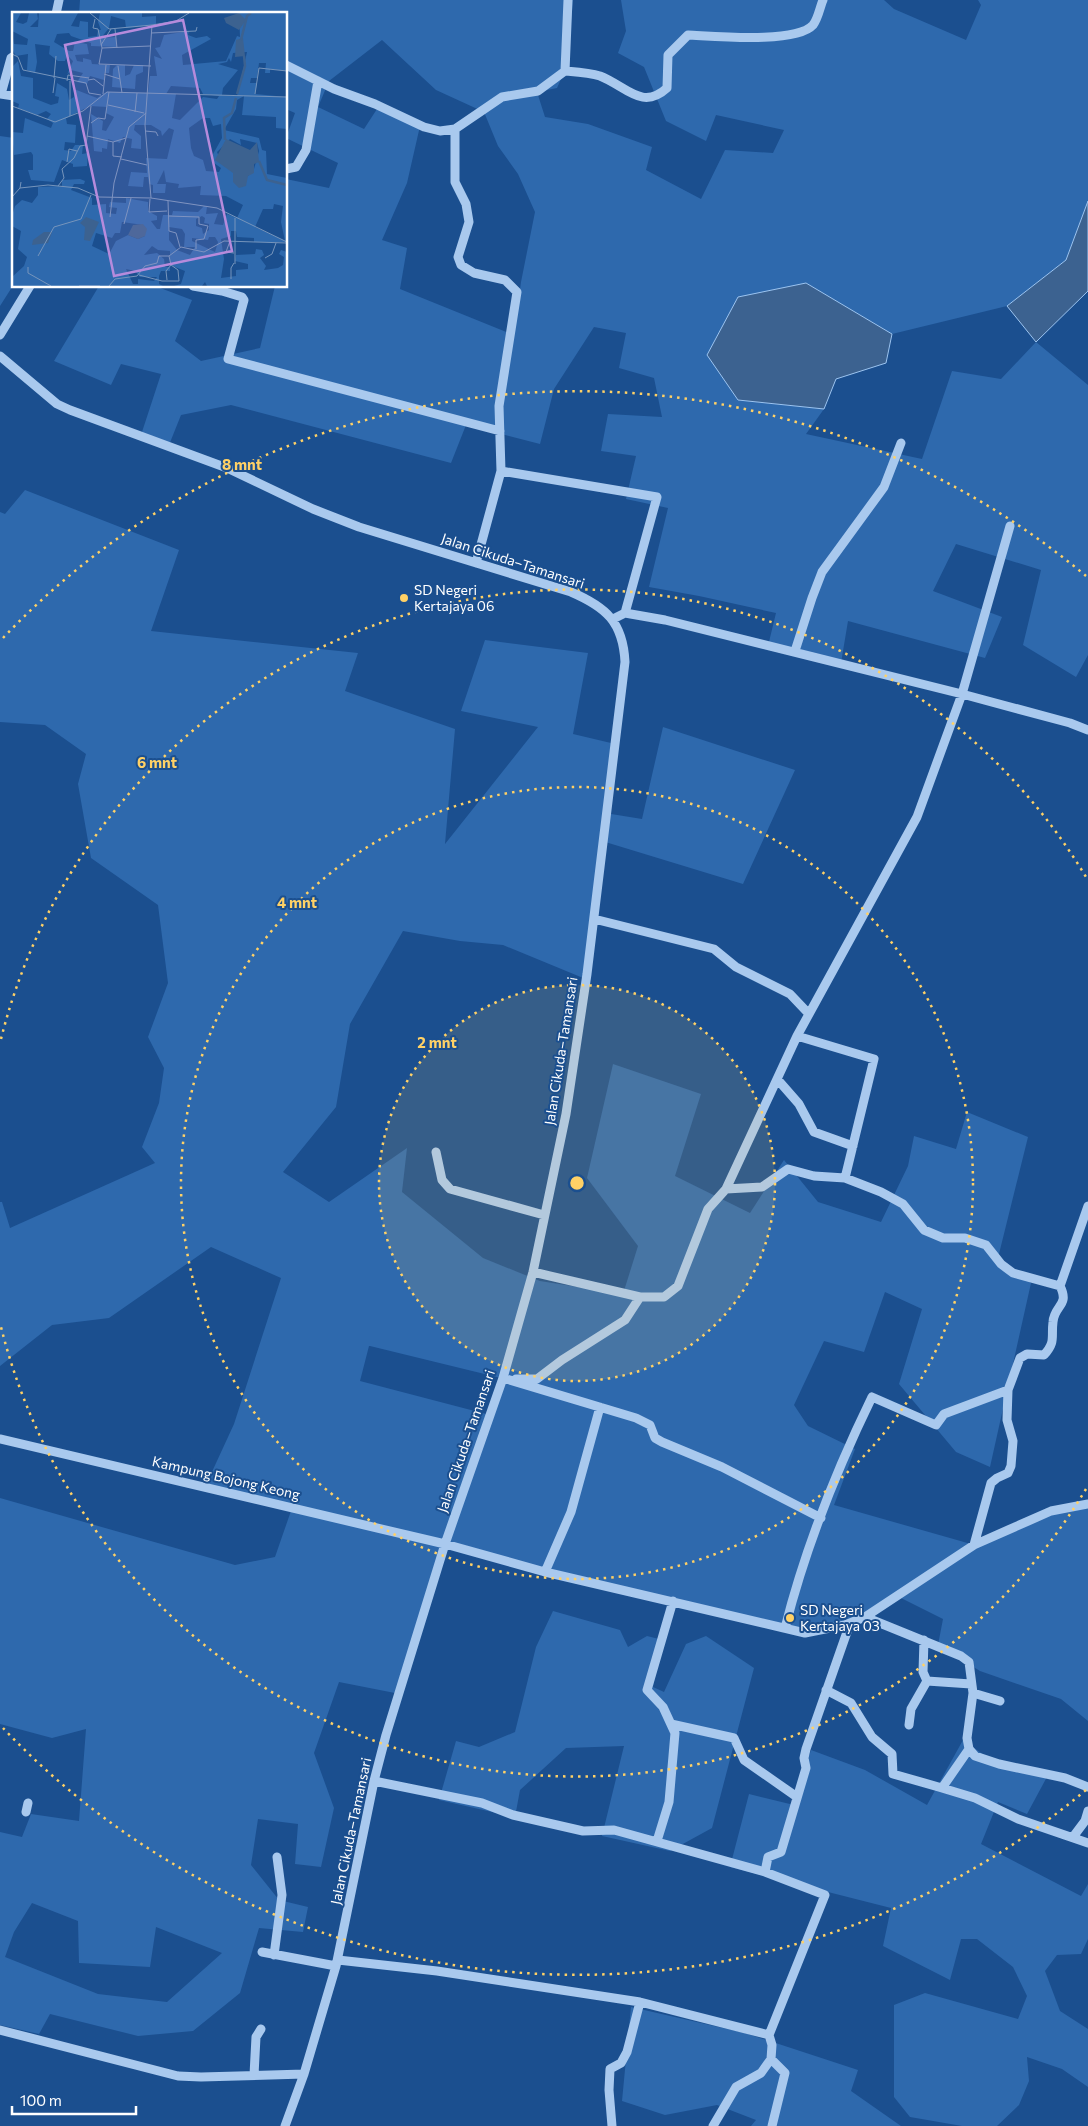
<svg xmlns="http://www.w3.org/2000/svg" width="1088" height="2126" viewBox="0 0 1088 2126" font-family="Commissioner,sans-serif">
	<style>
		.green { fill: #2e69ad; fill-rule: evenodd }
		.water { fill: #3c6290; stroke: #9cc4f0 }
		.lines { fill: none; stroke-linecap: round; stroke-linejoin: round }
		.minor { stroke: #a9c9ee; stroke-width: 9 }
		.ring { fill: none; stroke: #ffd166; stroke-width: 2.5; stroke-dasharray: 2.5 5 }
		.poi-dot { fill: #ffd166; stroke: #1b4f8f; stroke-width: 2 }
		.labels { text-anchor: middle; stroke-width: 4; stroke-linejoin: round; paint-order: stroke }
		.street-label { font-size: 14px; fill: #fff; stroke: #1b4f8f }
		.poi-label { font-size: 14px; fill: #fff; stroke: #1b4f8f; text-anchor: start }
		.inset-river { fill: none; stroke: #3c6290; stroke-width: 2.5 }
		.inset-road { fill: none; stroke: #7695bc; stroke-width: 1 }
		.view { fill: #b68bdc; fill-opacity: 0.15; stroke: #b68bdc; stroke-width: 2.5 }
		.inset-edge { fill: none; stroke: #fff; stroke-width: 2.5 }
		.centre { fill: #ffd166; stroke: #1b4f8f; stroke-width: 2.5 }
		.ring-label { font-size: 15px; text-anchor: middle; font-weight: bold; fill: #ffd166; stroke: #1b4f8f; stroke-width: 4; stroke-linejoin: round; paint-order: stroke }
	</style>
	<rect width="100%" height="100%" fill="#1b4f8f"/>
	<path class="green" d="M80,0h493l-6,66 -10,22 -20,4 8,25 43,7 64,23 -6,23 55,29 24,-49 48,3 11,-23 -68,-15 -10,26 -40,-20 -22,-54 -26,-14 8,-22 -5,-31h263l10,9 72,31 15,-35 -3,-5h110v201l-22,59 -59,46 -115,28 -86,-51 -68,117 86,9 -18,25 116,25 30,-88 49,8 35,-37 52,43v270l-12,22 -53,-32 18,-75 -85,-26 -23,47 69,26 -17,41 -137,-37 -7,42 -73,-17 8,-33 -77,-17 -50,-9 19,-79 -42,-9 10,-43 -35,-5 7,-37 54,3 -8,-39 -35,-10 7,-35 -32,-6 -40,62 -14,55 -74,-19 -15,38 -220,-58 -50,10 -12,30 -28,-10 20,-61 -40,-10 -10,21 -57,-24 45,-75h56l37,14 -17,41 26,20 59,-13 15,-62h11v-107l43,9 9,-25 -52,-25 9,-25 -9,-4v-95h-207zM382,40l54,50 48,22 14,34 20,28 17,38 -14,70 -7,53 -114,-46 7,-41 -25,-8 25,-57 13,-57 -43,-17 -13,20 -46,-22 11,-26z
		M0,136l14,2v146l-14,22z
		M25,490l154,60 -28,81 207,22 -13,38 110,38 -10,115 93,-117 -77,-16 24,-71 103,13 -15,81 38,9 -6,70 37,6 21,-92 132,43 -52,114 -141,-43 -14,139 -85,-35 -43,-4 -57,-10 -53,93 -14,83 -53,65 46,30 78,-54 -5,44 81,66 57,23 83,13 15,-48 -51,-68 26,-114 88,30 -26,82 75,37 34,-53 34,42 63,20 27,-56 6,-30 42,13 11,-37 61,25 -31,125 34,21 -41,184 -34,-15 -57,-68 23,-75 -37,-17 -21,60 -40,-11 -30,64 14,21 47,23 -21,56 144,41 77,-37 33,-8v220l-27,-22 -81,-28 -42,-26 5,-26 -42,-21 -38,25 -59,11 -357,-89 -47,149 -61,-12 -25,71 20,55 -13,59 -26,-3 3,-40 -40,-5 -7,46 28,35 29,7 -5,25 -44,-4 -19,65 -47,38 -55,5 -88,-22 -11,20 -39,-9v-193l22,5 9,-23 48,7 7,-92 -34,9 -52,-14v-226l235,67 40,-8 17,-49 -87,-21 29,-63 47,-146 -70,-31 -102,71 -57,7 -52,41v-164h2l8,26 145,-65 -13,-16 17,-44 5,-35 -16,-31 20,-54 -10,-78 -67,-47 -13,-74 8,-30 -41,-29 -45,-3v-210l5,2zM369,1346h1l135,33 -15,36 -130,-34zM32,1903l46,18 1,42 71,4 6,-40 66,26 -55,49 -69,-8 -93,-37 9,-25z
		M553,1611l67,19 8,17 19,-11 16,4 -10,47 11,5 22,-48 20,-8 48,32 -42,160 -42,23 -68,-15 22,-90 -58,2 -46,42 -5,27 -76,-17 17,-59 23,6 36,-15 21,-85z
		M963,1740l39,28 46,7 -21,39 -29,-12 -17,42 100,52 7,-12v55l-7,15 -24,1 -12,16 15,40 28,18v58l-26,-18 -35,-12 2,24 -10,24 -22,21h-35l-52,-9 -16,-20v-92l31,-12 93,26 9,-23 -14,-29 -36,-28h-16l-11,41 -67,-34 8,-38 -161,-41 19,-73 45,11 17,-55 54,20 62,35z
		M631,2007l114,26 113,37 -7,21 50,35h-150l5,-6 -39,-15 -52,10 -43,-14z"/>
	<path class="water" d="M1088,201v90l-52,51 -29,-36 59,-46z
		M806,283l86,51 -6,29 -50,16 -12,30 -86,-9 -31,-45 31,-58z"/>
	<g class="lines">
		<path class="minor" d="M56,14l3,-14
			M286,65l48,24 41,15 49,23 16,4 15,-2 47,-32 36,-6 27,-20c11,1 25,2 35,5 26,10 42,35 67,12l1,-33 20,-20c25,1 108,9 125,-10 5,-6 7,-18 10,-25
			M565,71l3,-71
			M0,94l14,2
			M1,94l10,-36 3,-2
			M455,129v53l11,22 3,18 -11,35 3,8 13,8 31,7 12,12 -18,114 2,65 -25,92
			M286,169l10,-2 10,-17 12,-69
			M193,286l29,5 20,6 2,3 -16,59 272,72
			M0,335l30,-49
			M0,356l57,48 13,6 157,58 86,41 46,18 212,65c35,15 52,30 54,70l-38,312 -21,140 -33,158 -30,106 -58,166 -59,191 -12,46 -38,185 -32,108 -19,52
			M501,471l156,26 -32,116
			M613,619l12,-6 40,7 297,74 108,29 18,7
			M795,651l17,-53 10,-26 62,-85 17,-44
			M594,919l120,30 22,18 54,27 19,20
			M797,1036l77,23 -29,119
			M778,1080l21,24 15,28 39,14
			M436,1152l6,28 8,9 94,26
			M726,1189l36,-2 26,-18 26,7 31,2 36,14 22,12 21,26 19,8h22l21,7 15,19 12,9 47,13
			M533,1272l107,25h24l14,-11 30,-77 18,-20 71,-153 120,-219 45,-123 48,-168
			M503,1378l133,40 14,7 5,13 7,4 60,25 99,51
			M516,1379h21l25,-19 63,-40 15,-23
			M0,1439l445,105 100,28 260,61 40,-8 20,-8 109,-72 77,-34 37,-7
			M974,1545l17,-62 6,-5 11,-5 3,-7 2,-25 -6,-21 1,-30 12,-32 7,-4 17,1c12,-13 7,-18 9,-33 1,-17 17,-16 7,-36l28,-80
			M545,1572l26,-60 29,-105
			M865,1617l96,39 8,6 4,31 -6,45 2,11 6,7 24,8 66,14 23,9
			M785,1628c20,-79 51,-157 87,-231l64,28 8,-11 64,-24
			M927,1681l44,3
			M826,1690l25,13 21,34 20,17 1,20 49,14 27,-39
			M973,1693l27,8
			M671,1724l63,14 10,22 53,37
			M909,1725l2,-16 16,-28 -4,-9 1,-32
			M374,1781l108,22 31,12 70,16 31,-1 151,42 60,23 -56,140 3,10 -1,14 14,14 -13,53
			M942,1788l33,10 43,21 70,24
			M26,1812l2,-9
			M1073,1837l12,-16 3,-10
			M657,1841l12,-39 6,-69 -12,-26 -16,-17 26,-89
			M765,1872l3,-15 13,-5 25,-84 -2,-10 2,-9 41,-117 -2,-7
			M262,1952l74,14
			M274,1955l8,-60 -5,-38
			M338,1960l99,11 203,31 129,33
			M0,2030l178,46 23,1 103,-3
			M254,2075l2,-38 5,-8
			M612,2126l-3,-36 1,-21 11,-6 6,-11 13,-50
			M713,2126l23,-39 25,-14 10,-14"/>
	</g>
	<circle cx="577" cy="1183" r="198" fill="#ffd166" fill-opacity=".12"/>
	<g class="ring">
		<circle cx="577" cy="1183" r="198"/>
		<circle cx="577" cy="1183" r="396"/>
		<path d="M1086 1489A594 594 0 0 1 1 1327M1 1039A594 594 0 0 1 1086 877"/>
		<path d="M1086 1790A792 792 0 0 1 3 1728M3 638A792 792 0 0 1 1086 576"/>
	</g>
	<g class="poi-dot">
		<circle cx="404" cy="598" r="5"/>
		<circle cx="790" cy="1618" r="5"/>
	</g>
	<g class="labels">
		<g class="street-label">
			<text transform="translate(513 561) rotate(18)" y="5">Jalan Cikuda–Tamansari</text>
			<text transform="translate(561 1051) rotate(-81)" y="5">Jalan Cikuda–Tamansari</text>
			<text transform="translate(466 1441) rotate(-71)" y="5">Jalan Cikuda–Tamansari</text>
			<text transform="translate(226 1478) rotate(13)" y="5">Kampung Bojong Keong</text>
			<text transform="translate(351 1831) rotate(-78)" y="5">Jalan Cikuda–Tamansari</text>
		</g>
		<g class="poi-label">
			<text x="414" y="595">SD Negeri<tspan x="414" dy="16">Kertajaya 06</tspan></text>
			<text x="800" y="1615">SD Negeri<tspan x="800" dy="16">Kertajaya 03</tspan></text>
		</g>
	</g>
	<g transform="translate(12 12)">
		<rect width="275" height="275" fill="#1b4f8f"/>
		<path d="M0,1h9l-5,9 7,2 4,-2 2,-9h8l1,6 -8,8h8l1,-14h39l-7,13 8,1 1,-6 8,1v15l9,-1 1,-6h3l-3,-8 2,-9h42v4l14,-1v9l-30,3 -1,-8 -14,-4 -2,12 -8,10 15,-1 1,10 -26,-1v-3l-20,-7 -2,-3 -12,1 -3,8 15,9h4l2,-9 12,2 2,10 -14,1 2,6 6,1v-4l8,2 1,4 18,1 -1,8h-5v7l-14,-4 -3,8 -10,-2 6,-9 -12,-3 -4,5 6,-14 -6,-6 -2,6h-7l-9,-7 1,-8 -15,-2 2,18 -2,11 -8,-3 1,-16 -12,2 -4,-7v-17l2,12 13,1 1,-6 -16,-8zM227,1h48v58l-17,-2v4h-5l1,-10h-7l-2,15h-6l-1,5h7l-2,11 32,3v32l-11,-1v-11l-34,-2 2,-19 -7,4 -1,9 -12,21 35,8 3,12 4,1 1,23 20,4v64h-33v-4l-17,-1 -1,-6h-5v5l-10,3 3,20 -3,19 15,-2v-6l12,-1v-5l-13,-3 1,-6 19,-1 1,-5 6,1 2,5 -4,3 6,8 -2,4 14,-2 5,-3 1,-8 -5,-3 2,-4 6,2v34h-80l-2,-4 -3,4h-28l7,-2 4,-13 -15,-6v-14l-12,-1 -6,-4 -8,9 13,-2 7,6 1,8h5v4h-9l-2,5v8l4,2h-151v-9l12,-11 3,-9 -9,-8 3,-18 -9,-5v-10l3,-10 7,-6 10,3 6,-8v-8l24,-1v-6l18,-1 5,2 -1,3h-10l-3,6 21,8v7l14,-1v9l10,1 1,-6 -8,-1 1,-5 16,1v-5l22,4v9l9,5v4l-6,1 6,8h3l3,-14h9l1,-4 25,1 6,-6 3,1 -1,7 12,-1 -4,11 9,1 4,-11 10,4 6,-13 -17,-9 -26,-1 1,-9 -23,2 1,-4 -13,-2 -2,-12 -7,14h9l-1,9h-12v-8l-4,-1 -1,-7h-4l-1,10 -15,-1 3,-14 16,1 -1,-15 21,1 7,-29 -5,-2 -7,8 -1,-5 -10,-6h-16l-1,5 7,6v13l-10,-1 1,-9 -9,-2 -3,6 -12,-4 -1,10 -5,-1v4l-8,-1 -3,-37 12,7 -1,9 4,1 8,-14 -8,-4 1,-6 -17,-1 -24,12 1,6 9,1 -1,18 -10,-1 -1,8 7,1 4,-6h8l-1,9 6,-1 -1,13 -14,1v-3l-11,-4 -8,22 -23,-2 -3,-10h5v-15l-2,-3 -17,3 -2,-23 11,1 2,-15 26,10 2,-5 -6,-4 4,-5 -5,-3 -9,4 -19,-7 1,-4 -7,-3v-34l6,-6 3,15 12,2v20l18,7 7,-2 1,-6 -4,-1 2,-13 10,6 2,11 5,-3v-8l23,9 10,-6 41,1 2,-17h7l-3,-20 8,3 -7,-11 5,-1 4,-12 25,-4 -1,4 8,3 11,-2 4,3 -29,16 1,10 43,-4 11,-25 3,1zM235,40l-10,44 -15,-1 1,-7 15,-18 -20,-6 9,-2 2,-4 2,4 2,-9zM159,74l29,2 3,6 16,2 -2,3 -14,-2 -23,23 -8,-2 4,-24h-10zM191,106h7l3,8 8,-2 1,14 -10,18 2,7 7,5 -2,4 -13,-1 -3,-11 -9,-4 -3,-8 -2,-20zM218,127l11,6 -1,-6 17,4 2,8 -5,18 -6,7 -26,-12 -5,-12zM262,192l9,2 -2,16 4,19 -30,-14 8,-18h10zM190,204l3,2 -1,5 5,1v6l-6,4 -1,-6 -6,-2v-7zM110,210l21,3 2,11 -7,3 -10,-4 -12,6 -7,13 -17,-8 4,-13 16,5 3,-5h5zM157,215l13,2 3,5 -1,13h11l-5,8 -13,-5 -8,-10zM197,225h6l3,5 -3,10 -23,-11v-3l16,2zM114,257l9,2 5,6h17l-3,4 -16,-2v5h-5zM105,53h8v11l5,-2 4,-9h9v7l-7,3 -1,14 -23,-2 1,-18z" fill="#2e69ad" fill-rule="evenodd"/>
		<path d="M227,1l7,7 -7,10 -13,-7 -2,-5zM231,26l2,18 -10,1 1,-17zM214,127l24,11 7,-8 2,20 -5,2v9l-6,3 -2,10 -7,2 -6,-6v-9l-18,-13zM74,205l13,5 -9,19 -6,-1 1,-13 -5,-4zM131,212l4,5 -2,7 -7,3 -10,-4 5,-10zM32,220h8l-4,11 -16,2 1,-5z" fill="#3c6290"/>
		<path class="inset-river" d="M229,28l6,-24 4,-3M225,82l8,-28 -1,-10M213,128l-1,-22 8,-5 4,-15M247,149l8,19 20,5"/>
		<path class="inset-road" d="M78,1l19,16 43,-4 -7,100 6,73 66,10 70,34M83,7l-2,9 5,1 4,19 -3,16 52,2M140,13l24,-4 13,-8M103,17l2,19M139,21l45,-2 1,-4M89,33l10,-16M90,36l48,-2M0,42l6,3 5,13 63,13 3,10 12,2M106,54l4,27M92,62l16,5M42,66l2,-22M76,68l6,-1 9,7M55,69l1,-6 21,3M58,69v35M41,81l2,-15M91,82l3,-29M243,82l4,-26 28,3M96,93l36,8M0,94l43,16 28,-11 24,-19 180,5M123,100l2,-19M79,111l7,-5 7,1 4,-27M133,119l11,1 2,4M75,124l26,6 13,-4M101,130v14l9,1M109,147l26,6M55,150l2,-13 8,2M46,174l6,-8 -2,-9 12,-11 6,-12 6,-1 5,-39M8,176l28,-3 30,3 21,9 52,1M0,185l8,-9 1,-6M138,187l-1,13 18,-1M156,189l1,30 7,2 4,14M156,204l31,1v7l9,2 -4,13 -8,1v9M98,205l4,-34 15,-56 17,-14M223,206v46M112,212l7,-26M218,229l-4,11 8,1M26,244l16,-29 27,-8 10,-24M253,246l7,-4 4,-11M16,255v6l23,13M127,263l23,6h17l-1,-11 -7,-5 -2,-9M219,267v-11l3,-5M155,268l-1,-9 5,-6M67,274h21M97,274l6,-7 22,-3 8,-10 12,-3 2,-7h10l12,-9 23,5 20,-11 63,2"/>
		<path class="view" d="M171,8l49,231 -118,25 -49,-231z"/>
		<rect width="275" height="275" class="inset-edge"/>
	</g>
	<circle cx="577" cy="1183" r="8" class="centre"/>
	<g class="ring-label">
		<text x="242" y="470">8 mnt</text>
		<text x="157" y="768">6 mnt</text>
		<text x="297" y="908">4 mnt</text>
		<text x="437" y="1048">2 mnt</text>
	</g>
	<path d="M12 2106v8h124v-8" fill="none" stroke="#ffffff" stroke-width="2.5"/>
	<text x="20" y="2106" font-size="15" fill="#ffffff" stroke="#1b4f8f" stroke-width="4" paint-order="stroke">100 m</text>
</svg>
